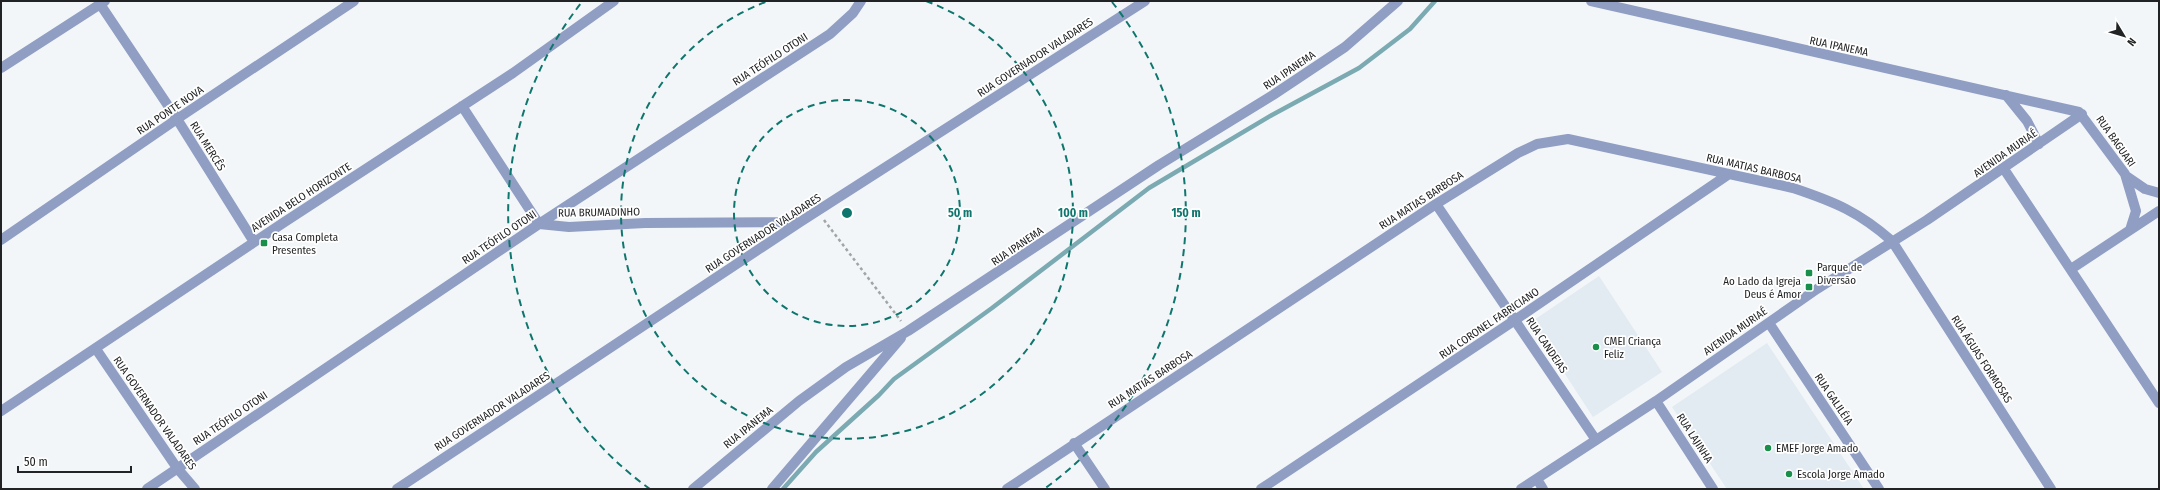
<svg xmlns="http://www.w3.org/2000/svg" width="2160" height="490" viewBox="0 0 2160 490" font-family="'Fira Sans Condensed',sans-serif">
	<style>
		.built { fill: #e2eaf2 }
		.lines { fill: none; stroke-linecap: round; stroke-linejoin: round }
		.stream { stroke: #7caab3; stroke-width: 4.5 }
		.path { stroke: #a2a4a6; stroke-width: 2.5; stroke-dasharray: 3 3; stroke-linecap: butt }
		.minor { stroke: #909ec4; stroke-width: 10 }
		.ring { fill: none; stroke: #0f766e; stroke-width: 2; stroke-dasharray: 7 5 }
		.poi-dot { fill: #188f4a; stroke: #fff; stroke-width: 1.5 }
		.labels { text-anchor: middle; stroke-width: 3.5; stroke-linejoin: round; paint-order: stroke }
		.street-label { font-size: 11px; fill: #222324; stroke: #fff }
		.poi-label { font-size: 11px; fill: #222324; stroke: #fff; text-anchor: start }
		.centre { fill: #0f766e; stroke: #fff; stroke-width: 2 }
		.ring-label { font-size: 12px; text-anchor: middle; font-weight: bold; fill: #0f766e; stroke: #fff; stroke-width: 3.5; stroke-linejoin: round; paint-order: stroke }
	</style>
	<rect width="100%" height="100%" fill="#f3f6f8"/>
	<path class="built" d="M1599,276l63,96 -69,45 -62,-95z
		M1767,343l97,146h-137l-55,-82z"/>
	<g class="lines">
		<path class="stream" d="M783,489l33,-37 63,-57 15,-16 98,-71 157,-120 123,-73 87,-47 51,-39 25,-28"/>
		<path class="path" d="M824,220l77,101"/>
		<path class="minor" d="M1591,1l488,111 46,62 11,37 -6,19
			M100,4l77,115 77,123
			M1,68l104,-67
			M2006,95l21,26 12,23
			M462,106l77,118 30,3 76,-4 155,-1
			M2004,169l155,234
			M2126,176l19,13 14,4
			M1436,204l160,236
			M1,240l176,-121 177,-118
			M2071,269l88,-58
			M1769,323l110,166
			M96,349l81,119 18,21
			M1656,401l57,88
			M1,411l282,-188 230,-150 101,-72
			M1074,443l31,46
			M1537,479l6,10
			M147,489l392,-265 291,-190 23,-21 8,-12
			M397,489l403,-267 345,-221
			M693,489l106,-88 47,-34 62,-36 251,-166 114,-70 72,-48 53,-46
			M772,489l129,-151
			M1007,489l429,-285 82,-51 19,-9 31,-5 225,49c42,14 66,24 99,53l159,248
			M1261,489l254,-169 214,-146
			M1521,489l135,-88 161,-112 110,-69 155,-106"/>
	</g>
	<g class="ring">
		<circle cx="847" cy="213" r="113"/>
		<path d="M926 1A226 226 0 1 1 768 1"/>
		<path d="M650 489A339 339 0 0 1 582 2M1112 2A339 339 0 0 1 1044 489"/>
	</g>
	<g class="poi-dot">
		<rect x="260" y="239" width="8" height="8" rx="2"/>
		<rect x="1805" y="269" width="8" height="8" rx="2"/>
		<rect x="1805" y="283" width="8" height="8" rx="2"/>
		<circle cx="1596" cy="347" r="4"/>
		<circle cx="1768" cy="448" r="4"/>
		<circle cx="1789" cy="474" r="4"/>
	</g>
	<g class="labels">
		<g class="street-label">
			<text transform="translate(1839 46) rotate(12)" y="4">RUA IPANEMA</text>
			<text transform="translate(1035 57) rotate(-33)" y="4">RUA GOVERNADOR VALADARES</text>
			<text transform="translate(770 59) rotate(-33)" y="4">RUA TEÓFILO OTONI</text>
			<text transform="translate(1289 70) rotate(-34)" y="4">RUA IPANEMA</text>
			<text transform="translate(170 110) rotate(-34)" y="4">RUA PONTE NOVA</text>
			<text transform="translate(2116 141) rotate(55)" y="4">RUA BAGUARI</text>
			<text transform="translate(208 146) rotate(58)" y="4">RUA MERCÊS</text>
			<text transform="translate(2005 153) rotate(-35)" y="4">AVENIDA MURIAÉ</text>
			<text transform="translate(1754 168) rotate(13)" y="4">RUA MATIAS BARBOSA</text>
			<text transform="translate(301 197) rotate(-33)" y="4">AVENIDA BELO HORIZONTE</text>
			<text transform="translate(1421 200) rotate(-33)" y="4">RUA MATIAS BARBOSA</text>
			<text transform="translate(599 212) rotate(-1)" y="4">RUA BRUMADINHO</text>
			<text transform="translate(763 233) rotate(-33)" y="4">RUA GOVERNADOR VALADARES</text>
			<text transform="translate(499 237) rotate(-34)" y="4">RUA TEÓFILO OTONI</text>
			<text transform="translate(1017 246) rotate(-34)" y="4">RUA IPANEMA</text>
			<text transform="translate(1489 323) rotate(-34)" y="4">RUA CORONEL FABRICIANO</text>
			<text transform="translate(1735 331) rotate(-35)" y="4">AVENIDA MURIAÉ</text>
			<text transform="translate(1547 345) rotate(56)" y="4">RUA CANDEIAS</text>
			<text transform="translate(1982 359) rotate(57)" y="4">RUA ÁGUAS FORMOSAS</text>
			<text transform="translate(1150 379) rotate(-33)" y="4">RUA MATIAS BARBOSA</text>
			<text transform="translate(1834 399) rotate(56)" y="4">RUA GALILÉIA</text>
			<text transform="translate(492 411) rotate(-33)" y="4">RUA GOVERNADOR VALADARES</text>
			<text transform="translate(155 413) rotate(55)" y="4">RUA GOVERNADOR VALADARES</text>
			<text transform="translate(230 418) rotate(-34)" y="4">RUA TEÓFILO OTONI</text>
			<text transform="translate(748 427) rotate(-39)" y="4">RUA IPANEMA</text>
			<text transform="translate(1695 438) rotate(57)" y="4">RUA LAJINHA</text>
		</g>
		<g class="poi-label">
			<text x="272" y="241">Casa Completa<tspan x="272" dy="13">Presentes</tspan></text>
			<text x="1817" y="271">Parque de<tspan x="1817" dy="13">Diversão</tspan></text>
			<text x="1801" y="285" text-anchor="end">Ao Lado da Igreja<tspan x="1801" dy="13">Deus é Amor</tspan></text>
			<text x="1604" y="345">CMEI Criança<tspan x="1604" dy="13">Feliz</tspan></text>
			<text x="1776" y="452">EMEF Jorge Amado</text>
			<text x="1797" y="478">Escola Jorge Amado</text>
		</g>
	</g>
	<circle cx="847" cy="213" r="6" class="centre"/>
	<g class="ring-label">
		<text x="960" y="217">50 m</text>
		<text x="1073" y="217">100 m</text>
		<text x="1186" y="217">150 m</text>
	</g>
	<rect width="2160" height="490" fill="none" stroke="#222324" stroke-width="4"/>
	<g transform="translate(2124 36) rotate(128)" stroke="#ffffff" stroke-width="3" paint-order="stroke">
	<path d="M0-3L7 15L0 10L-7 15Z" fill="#222324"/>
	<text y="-6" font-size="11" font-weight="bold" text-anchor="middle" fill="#222324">N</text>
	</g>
	<path d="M18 466v6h113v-6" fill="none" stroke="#222324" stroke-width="2"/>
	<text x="24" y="466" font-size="12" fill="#222324" stroke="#ffffff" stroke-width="3" paint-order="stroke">50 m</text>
</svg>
